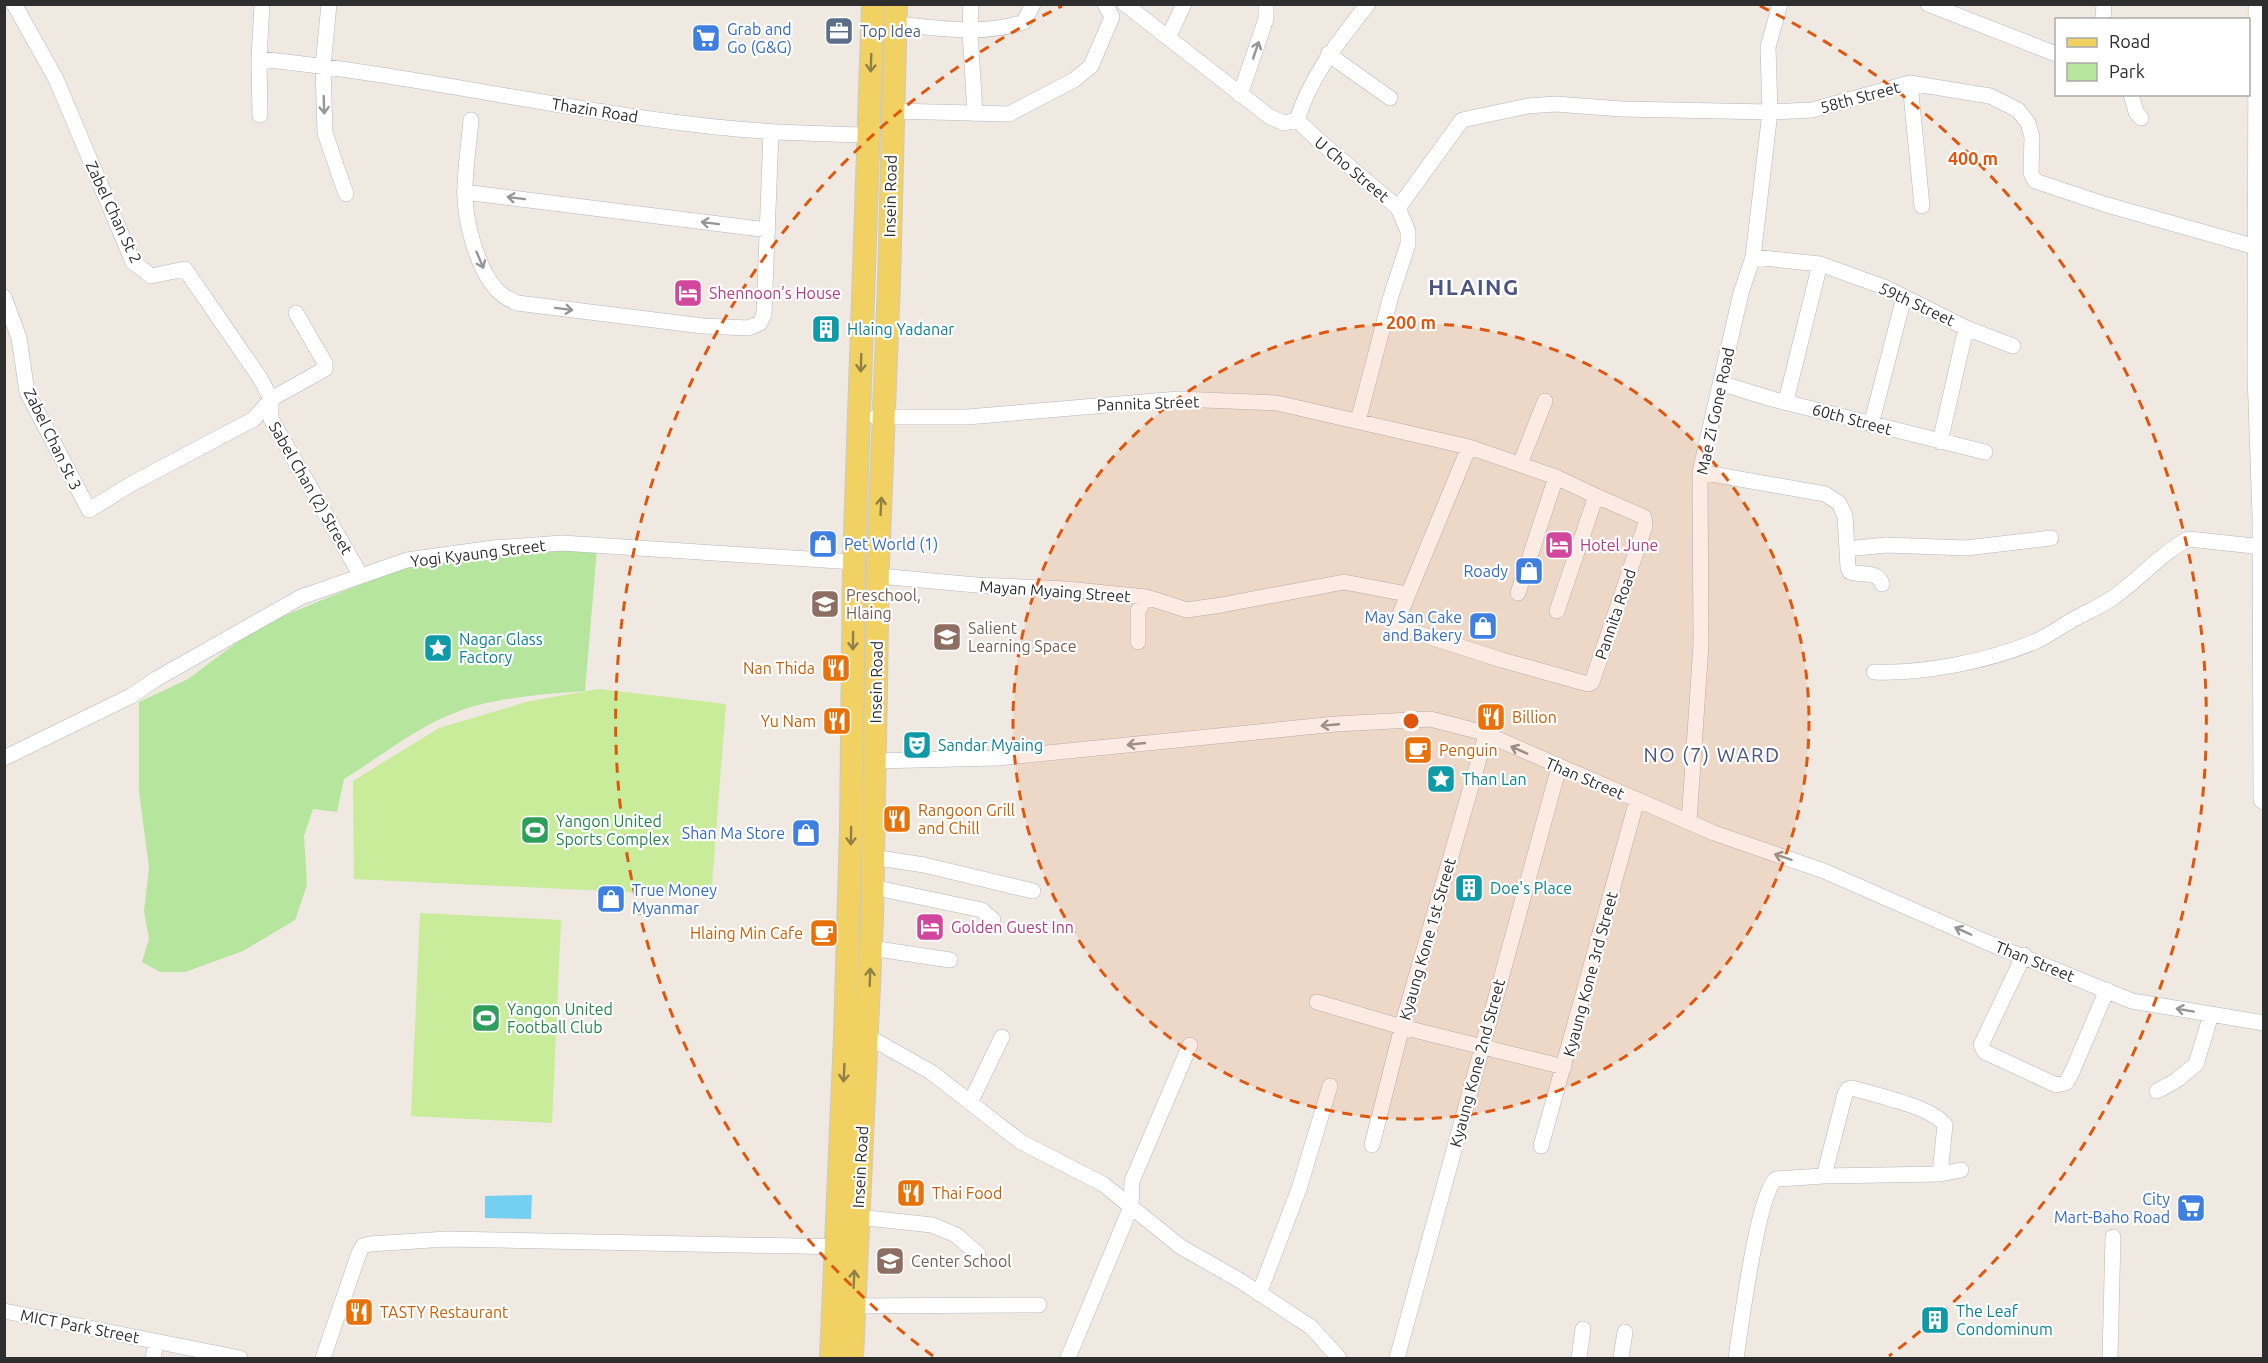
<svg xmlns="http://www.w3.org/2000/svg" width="2268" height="1363" viewBox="0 0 2268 1363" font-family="Ubuntu,sans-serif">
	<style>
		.green { fill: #b6e59e }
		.pitch { fill: #c9ec9a }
		.water { fill: #75cff0 }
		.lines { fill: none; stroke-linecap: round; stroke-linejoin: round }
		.minor-casing { stroke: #b4b7c1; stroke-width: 16 }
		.secondary-casing { stroke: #b4b7c1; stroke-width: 22 }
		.primary-casing { stroke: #c9c9c9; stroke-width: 24 }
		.minor { stroke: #fff; stroke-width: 15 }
		.secondary { stroke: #fff; stroke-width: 21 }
		.primary { stroke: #f2d163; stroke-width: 22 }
		.oneway { stroke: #969696 }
		.oneway2 { stroke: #908048 }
		.ring { fill: none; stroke: #df570e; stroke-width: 3; stroke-dasharray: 10 8 }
		.labels { text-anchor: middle; stroke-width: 4.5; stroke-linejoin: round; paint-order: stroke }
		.shop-label { font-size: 16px; fill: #366cbe; stroke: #fff; text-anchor: end }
		.service-label { font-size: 16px; fill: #4e5e75; stroke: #fff; text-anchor: start }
		.street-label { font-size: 16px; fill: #2e2e2e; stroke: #fff }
		.hotel-label { font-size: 16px; fill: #b23c85; stroke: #fff; text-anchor: start }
		.culture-label { font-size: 16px; fill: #0d838f; stroke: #fff; text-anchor: start }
		.education-label { font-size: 16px; fill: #785e54; stroke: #fff; text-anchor: start }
		.food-label { font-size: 16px; fill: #c56008; stroke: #fff; text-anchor: start }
		.leisure-label { font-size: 16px; fill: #27864d; stroke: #fff; text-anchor: start }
		.quarter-label { font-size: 20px; letter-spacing: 1.5px; fill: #4d5680; stroke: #fff }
		.district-label { font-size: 22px; font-weight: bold; letter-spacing: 1.5px; fill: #4d5680; stroke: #fff }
		.centre { fill: #df570e; stroke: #fff; stroke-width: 3 }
		.ring-label { font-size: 18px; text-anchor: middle; font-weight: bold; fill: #df570e; stroke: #fff; stroke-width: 4.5; stroke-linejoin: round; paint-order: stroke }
	</style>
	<rect width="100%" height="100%" fill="#efe9e1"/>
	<path class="green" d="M597,549l-12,142c-40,3 -85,6 -123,19 -43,15 -79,45 -118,69l-7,33 -24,-3 -9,27 3,49 -12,35 -52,31 -58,21h-25l-18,-10 7,-23 -5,-28 5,-43 -10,-77v-89l49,-23 71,-53 148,-61 101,-13z"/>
	<path class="pitch" d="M599,689l127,15 -15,192 -357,-17 -1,-98 86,-53 91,-27z
		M420,913l141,7 -9,203 -141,-7z"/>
	<path class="water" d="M532,1195l-1,24 -46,-1v-22z"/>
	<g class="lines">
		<g class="minor-casing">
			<path id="minor" d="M14,4l42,75 77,183 18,14 34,-7 75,109 11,21
				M329,4l-6,62 2,67 21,61
				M971,4l-1,27 5,83
				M1125,4l145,113 14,6 13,-3
				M1928,4l128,50
				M2103,20l1,-16
				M896,24c43,4 86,12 128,-2l9,-18
				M1168,38l16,-34
				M1328,54l62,44
				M259,59c160,16 317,55 478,70 44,4 88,5 132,6
				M1910,83l12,123
				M2131,94l5,18 5,6
				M1240,95l26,-76v-15
				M894,111l115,3 65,-34 17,-14 21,-49 -7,-13
				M260,115l-1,-56 3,-55
				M471,120c-2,24 -6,47 -6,70 -1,29 12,79 32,100 6,6 13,10 20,13l186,23 45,2 12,-5 4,-9 7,-182
				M1297,120l20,19 81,69 10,23v13l-17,52 -33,125
				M1297,120c14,-45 42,-79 71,-116
				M464,192l304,38
				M1398,208l64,-88 66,-14 27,-2 67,5 148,3 42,-2 98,-27 80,13 28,14 10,13 4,14 -1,36 4,8 69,23 155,44
				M1753,257l67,7 64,23 82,41 47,18
				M4,297l15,41 8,54 62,118 44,-27 121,-64 17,-20 54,-30v-6l-29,-50
				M1720,383l52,16 213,53
				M271,399v20l90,157
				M1786,401l34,-137
				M876,417h91l212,-18 98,4 192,44 87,30 40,19
				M1871,425l33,-128
				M1940,442l26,-114
				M1469,447l-74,179 107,34 86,24 4,-2 53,-156 -1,-9 -48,-21 -39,115
				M1520,464l25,-63
				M1700,472l125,22 14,9 6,13 3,51 2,5c11,4 28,-2 32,12
				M1847,549l39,-4 80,3 85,-10
				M879,576l97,9 90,4 80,8 41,13 34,-5 123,-23 63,12
				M1518,593l38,-116
				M1138,642v-31l8,-14
				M1874,672c49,2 115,-11 160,-30 14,-6 26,-15 40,-23 13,-7 27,-13 40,-22 23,-16 52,-48 75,-58l74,8
				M4,758l127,-62 25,-17 145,-82 106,-37 86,-12 69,-5 292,19
				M875,761l122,-3 339,-34 94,-5 51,13 233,101 110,38 160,70 148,60 132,22
				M1689,822l12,-178 -1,-172 41,-179 12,-36 17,-145 -2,-65 12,-43
				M872,857l52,8 109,26
				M872,887l110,23 11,10
				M871,948l79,12
				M2024,955l-43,90 4,7 71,33 10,-2 6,-11 35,-82
				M1317,1002l85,25 162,40
				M860,1036h7l64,36 90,70 82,42 78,63 58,33 72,47 28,31
				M2157,1091l20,-11 19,-16 15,-49
				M970,1103l32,-66
				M1372,1145l33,-130 81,-280
				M1541,1146l96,-346
				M1824,1176l21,-82 3,-5 4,-1c24,7 80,19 93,37l-5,49
				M858,1217l74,8 24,10 22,19
				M1259,1294l40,-105 31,-103
				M853,1306l186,-1
				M4,1311l236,47
				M153,1358l3,-16
				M323,1358l36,-105 4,-7 7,-2 77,-5 397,8
				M1068,1358l63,-151 1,-26 58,-136
				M1397,1358l162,-591
				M1579,1358l4,-29
				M1621,1358l4,-26
				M1736,1358c5,-31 21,-163 40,-179l48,-3 116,-2 21,-4
				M2110,1358l3,-121"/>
		</g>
		<g class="secondary-casing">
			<path id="secondary" d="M2259,4l-1,370 5,142 1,283"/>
		</g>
		<g class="primary-casing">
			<path id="primary" d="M831,1358l14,-322 6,-207 3,-267 19,-558
				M852,1358l20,-439 6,-355 11,-283 7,-277"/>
		</g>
		<use href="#minor" class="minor"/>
		<use href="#secondary" class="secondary"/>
		<use href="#primary" class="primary"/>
	</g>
	<defs><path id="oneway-shaft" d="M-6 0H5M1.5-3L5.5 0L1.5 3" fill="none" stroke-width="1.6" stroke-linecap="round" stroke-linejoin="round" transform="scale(1.5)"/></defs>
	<g class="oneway">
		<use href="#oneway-shaft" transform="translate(1256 50) rotate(-71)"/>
		<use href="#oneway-shaft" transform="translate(324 105) rotate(88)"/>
		<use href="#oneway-shaft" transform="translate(516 198) rotate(-173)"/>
		<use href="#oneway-shaft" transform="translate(710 223) rotate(-173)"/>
		<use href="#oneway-shaft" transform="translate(480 260) rotate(67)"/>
		<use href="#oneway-shaft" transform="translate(564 309) rotate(7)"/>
		<use href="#oneway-shaft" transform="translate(1330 725) rotate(175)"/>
		<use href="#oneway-shaft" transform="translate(1136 744) rotate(174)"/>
		<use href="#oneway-shaft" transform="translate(1519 750) rotate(-156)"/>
		<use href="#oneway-shaft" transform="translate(1783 857) rotate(-161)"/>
		<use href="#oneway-shaft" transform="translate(1963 931) rotate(-156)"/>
		<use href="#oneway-shaft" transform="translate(2185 1010) rotate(-170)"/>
	</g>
	<g class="oneway2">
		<use href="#oneway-shaft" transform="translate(871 63) rotate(92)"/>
		<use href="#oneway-shaft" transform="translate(861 363) rotate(92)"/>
		<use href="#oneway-shaft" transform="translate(881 506) rotate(-87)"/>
		<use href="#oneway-shaft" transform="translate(853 641) rotate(91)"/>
		<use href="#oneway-shaft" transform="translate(851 836) rotate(91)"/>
		<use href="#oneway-shaft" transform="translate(870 977) rotate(-88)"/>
		<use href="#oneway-shaft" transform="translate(844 1073) rotate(93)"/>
		<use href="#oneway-shaft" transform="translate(854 1279) rotate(-87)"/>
	</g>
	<circle cx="1411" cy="721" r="398" fill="#df570e" fill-opacity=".12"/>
	<g class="ring">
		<circle cx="1411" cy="721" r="398"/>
		<path d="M933 1356A795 795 0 0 1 1062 6M1760 6A795 795 0 0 1 1889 1356"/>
	</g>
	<defs>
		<g id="office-square" transform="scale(1.5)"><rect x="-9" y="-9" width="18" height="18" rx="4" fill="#5c6f8a" stroke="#fff"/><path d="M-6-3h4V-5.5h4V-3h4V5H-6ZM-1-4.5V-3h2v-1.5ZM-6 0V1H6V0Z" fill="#fff"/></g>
		<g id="supermarket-square" transform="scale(1.5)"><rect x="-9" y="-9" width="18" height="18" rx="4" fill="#3f7fe0" stroke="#fff"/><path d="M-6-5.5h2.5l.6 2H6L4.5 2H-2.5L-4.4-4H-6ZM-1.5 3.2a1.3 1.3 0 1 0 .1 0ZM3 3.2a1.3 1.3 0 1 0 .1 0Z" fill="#fff"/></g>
		<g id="hotel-square" transform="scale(1.5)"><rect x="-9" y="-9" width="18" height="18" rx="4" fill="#d1479c" stroke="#fff"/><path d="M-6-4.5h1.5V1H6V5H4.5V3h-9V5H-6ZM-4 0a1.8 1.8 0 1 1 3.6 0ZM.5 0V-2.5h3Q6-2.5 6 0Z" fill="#fff"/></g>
		<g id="building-square" transform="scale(1.5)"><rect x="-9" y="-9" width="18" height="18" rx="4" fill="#0f9aa8" stroke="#fff"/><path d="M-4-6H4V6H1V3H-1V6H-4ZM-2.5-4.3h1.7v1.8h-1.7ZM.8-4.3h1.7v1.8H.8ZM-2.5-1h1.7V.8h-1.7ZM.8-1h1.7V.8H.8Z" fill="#fff"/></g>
		<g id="shop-square" transform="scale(1.5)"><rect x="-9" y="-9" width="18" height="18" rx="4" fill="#3f7fe0" stroke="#fff"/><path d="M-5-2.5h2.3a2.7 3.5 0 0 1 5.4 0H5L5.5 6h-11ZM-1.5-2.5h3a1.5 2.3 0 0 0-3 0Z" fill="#fff"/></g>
		<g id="school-square" transform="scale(1.5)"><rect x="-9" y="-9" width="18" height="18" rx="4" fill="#8d6e63" stroke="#fff"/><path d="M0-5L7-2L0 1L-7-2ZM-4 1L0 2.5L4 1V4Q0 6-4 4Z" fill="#fff"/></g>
		<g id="sight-square" transform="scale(1.5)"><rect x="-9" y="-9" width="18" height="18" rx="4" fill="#0f9aa8" stroke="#fff"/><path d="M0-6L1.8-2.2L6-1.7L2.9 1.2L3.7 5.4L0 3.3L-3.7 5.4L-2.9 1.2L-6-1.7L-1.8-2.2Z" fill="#fff"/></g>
		<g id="restaurant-square" transform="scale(1.5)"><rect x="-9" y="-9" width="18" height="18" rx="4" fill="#e8710a" stroke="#fff"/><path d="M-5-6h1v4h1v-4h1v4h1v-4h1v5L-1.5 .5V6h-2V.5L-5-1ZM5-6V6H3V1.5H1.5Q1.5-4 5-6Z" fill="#fff"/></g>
		<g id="theatre-square" transform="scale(1.5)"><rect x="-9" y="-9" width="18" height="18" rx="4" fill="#0f9aa8" stroke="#fff"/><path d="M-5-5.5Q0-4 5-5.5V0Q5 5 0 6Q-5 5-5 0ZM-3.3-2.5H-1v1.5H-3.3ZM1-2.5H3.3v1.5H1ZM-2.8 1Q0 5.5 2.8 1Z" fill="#fff"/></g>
		<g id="cafe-square" transform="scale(1.5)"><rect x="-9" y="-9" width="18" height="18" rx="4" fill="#e8710a" stroke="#fff"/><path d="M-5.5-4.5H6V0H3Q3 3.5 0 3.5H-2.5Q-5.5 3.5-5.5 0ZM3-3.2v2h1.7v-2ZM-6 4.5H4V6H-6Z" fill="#fff"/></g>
		<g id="stadium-square" transform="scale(1.5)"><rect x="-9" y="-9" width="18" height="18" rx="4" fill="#2e9e5b" stroke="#fff"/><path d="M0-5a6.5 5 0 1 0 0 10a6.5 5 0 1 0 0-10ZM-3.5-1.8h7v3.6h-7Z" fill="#fff"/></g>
	</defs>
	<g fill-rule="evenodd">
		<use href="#office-square" x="839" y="31"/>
		<use href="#supermarket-square" x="706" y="38"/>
		<use href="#hotel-square" x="688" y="293"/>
		<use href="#building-square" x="826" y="329"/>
		<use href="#shop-square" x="823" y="544"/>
		<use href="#hotel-square" x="1559" y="545"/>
		<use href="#shop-square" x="1529" y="571"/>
		<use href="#school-square" x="825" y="604"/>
		<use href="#shop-square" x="1483" y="626"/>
		<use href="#school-square" x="947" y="637"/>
		<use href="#sight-square" x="438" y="648"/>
		<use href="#restaurant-square" x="836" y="668"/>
		<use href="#restaurant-square" x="1491" y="717"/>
		<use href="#restaurant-square" x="837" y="721"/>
		<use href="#theatre-square" x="917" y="745"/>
		<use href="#cafe-square" x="1418" y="750"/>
		<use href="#sight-square" x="1441" y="779"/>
		<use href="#restaurant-square" x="897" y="819"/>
		<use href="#stadium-square" x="535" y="830"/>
		<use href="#shop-square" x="806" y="833"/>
		<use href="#building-square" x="1469" y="888"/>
		<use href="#shop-square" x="611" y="899"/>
		<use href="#hotel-square" x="930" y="927"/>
		<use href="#cafe-square" x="824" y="933"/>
		<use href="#stadium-square" x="486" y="1018"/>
		<use href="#restaurant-square" x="911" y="1193"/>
		<use href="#supermarket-square" x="2191" y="1208"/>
		<use href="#school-square" x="890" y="1261"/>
		<use href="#restaurant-square" x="359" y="1312"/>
		<use href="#building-square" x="1935" y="1320"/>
	</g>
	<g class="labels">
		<g class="shop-label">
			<text x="727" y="35" text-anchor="start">Grab and<tspan x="727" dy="18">Go (G&amp;G)</tspan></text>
			<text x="844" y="550" text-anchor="start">Pet World (1)</text>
			<text x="1508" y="577">Roady</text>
			<text x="1462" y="623">May San Cake<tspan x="1462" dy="18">and Bakery</tspan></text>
			<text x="785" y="839">Shan Ma Store</text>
			<text x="632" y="896" text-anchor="start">True Money<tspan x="632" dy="18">Myanmar</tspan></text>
			<text x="2170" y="1205">City<tspan x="2170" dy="18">Mart-Baho Road</tspan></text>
		</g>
		<g class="service-label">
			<text x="860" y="37">Top Idea</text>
		</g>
		<g class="street-label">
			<text transform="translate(1860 97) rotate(-15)" y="6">58th Street</text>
			<text transform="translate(595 110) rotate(9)" y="6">Thazin Road</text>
			<text transform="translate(1352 169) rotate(40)" y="6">U Cho Street</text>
			<text transform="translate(890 196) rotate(-89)" y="6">Insein Road</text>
			<text transform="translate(114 212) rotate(65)" y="6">Zabel Chan St 2</text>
			<text transform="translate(1917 304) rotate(25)" y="6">59th Street</text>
			<text transform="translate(1148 403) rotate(-2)" y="6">Pannita Street</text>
			<text transform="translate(1715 411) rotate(-78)" y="6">Mae Zi Gone Road</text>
			<text transform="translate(1852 419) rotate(15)" y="6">60th Street</text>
			<text transform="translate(53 439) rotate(64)" y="6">Zabel Chan St 3</text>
			<text transform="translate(311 488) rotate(60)" y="6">Sabel Chan (2) Street</text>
			<text transform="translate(478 553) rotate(-7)" y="6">Yogi Kyaung Street</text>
			<text transform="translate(1055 591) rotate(4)" y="6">Mayan Myaing Street</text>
			<text transform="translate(1615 614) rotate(-71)" y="6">Pannita Road</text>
			<text transform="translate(876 682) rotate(-89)" y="6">Insein Road</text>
			<text transform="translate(1585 778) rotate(23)" y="6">Than Street</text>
			<text transform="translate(1427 939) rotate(-74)" y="6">Kyaung Kone 1st Street</text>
			<text transform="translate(2035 961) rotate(22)" y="6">Than Street</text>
			<text transform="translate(1590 974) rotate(-75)" y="6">Kyaung Kone 3rd Street</text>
			<text transform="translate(1477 1063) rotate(-75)" y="6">Kyaung Kone 2nd Street</text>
			<text transform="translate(860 1167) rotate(-87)" y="6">Insein Road</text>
			<text transform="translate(80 1326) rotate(11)" y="6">MICT Park Street</text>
		</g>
		<g class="hotel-label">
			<text x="709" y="299">Shennoon’s House</text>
			<text x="1580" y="551">Hotel June</text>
			<text x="951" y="933">Golden Guest Inn</text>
		</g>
		<g class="culture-label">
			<text x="847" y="335">Hlaing Yadanar</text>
			<text x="459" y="645">Nagar Glass<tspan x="459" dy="18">Factory</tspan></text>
			<text x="938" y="751">Sandar Myaing</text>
			<text x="1462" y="785">Than Lan</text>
			<text x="1490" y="894">Doe's Place</text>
			<text x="1956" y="1317">The Leaf<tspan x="1956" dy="18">Condominum</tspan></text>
		</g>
		<g class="education-label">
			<text x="846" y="601">Preschool,<tspan x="846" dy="18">Hlaing</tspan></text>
			<text x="968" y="634">Salient<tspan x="968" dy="18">Learning Space</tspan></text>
			<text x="911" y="1267">Center School</text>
		</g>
		<g class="food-label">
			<text x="815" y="674" text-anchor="end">Nan Thida</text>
			<text x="1512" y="723">Billion</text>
			<text x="816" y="727" text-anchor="end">Yu Nam</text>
			<text x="1439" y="756">Penguin</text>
			<text x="918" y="816">Rangoon Grill<tspan x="918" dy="18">and Chill</tspan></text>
			<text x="803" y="939" text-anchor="end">Hlaing Min Cafe</text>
			<text x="932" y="1199">Thai Food</text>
			<text x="380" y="1318">TASTY Restaurant</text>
		</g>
		<g class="leisure-label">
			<text x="556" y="827">Yangon United<tspan x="556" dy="18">Sports Complex</tspan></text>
			<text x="507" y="1015">Yangon United<tspan x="507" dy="18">Football Club</tspan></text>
		</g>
		<g class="quarter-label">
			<text x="1712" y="762">NO (7) WARD</text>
		</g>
		<g class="district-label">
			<text x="1474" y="295">HLAING</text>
		</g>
	</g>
	<circle cx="1411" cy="721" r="9" class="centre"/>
	<g class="ring-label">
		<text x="1973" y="165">400 m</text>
		<text x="1411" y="329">200 m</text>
	</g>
	<rect width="2268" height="1363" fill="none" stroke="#2e2e2e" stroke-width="12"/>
	<rect x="2055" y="18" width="195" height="78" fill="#ffffff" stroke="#ababab" stroke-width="1.5"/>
	<rect x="2067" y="38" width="30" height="9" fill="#f2d163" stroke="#ababab" stroke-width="1.5"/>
	<text x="2109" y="48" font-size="18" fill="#2e2e2e">Road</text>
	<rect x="2067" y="63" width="30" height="18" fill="#b6e59e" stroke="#ababab" stroke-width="1.5"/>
	<text x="2109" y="78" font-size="18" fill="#2e2e2e">Park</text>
</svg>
